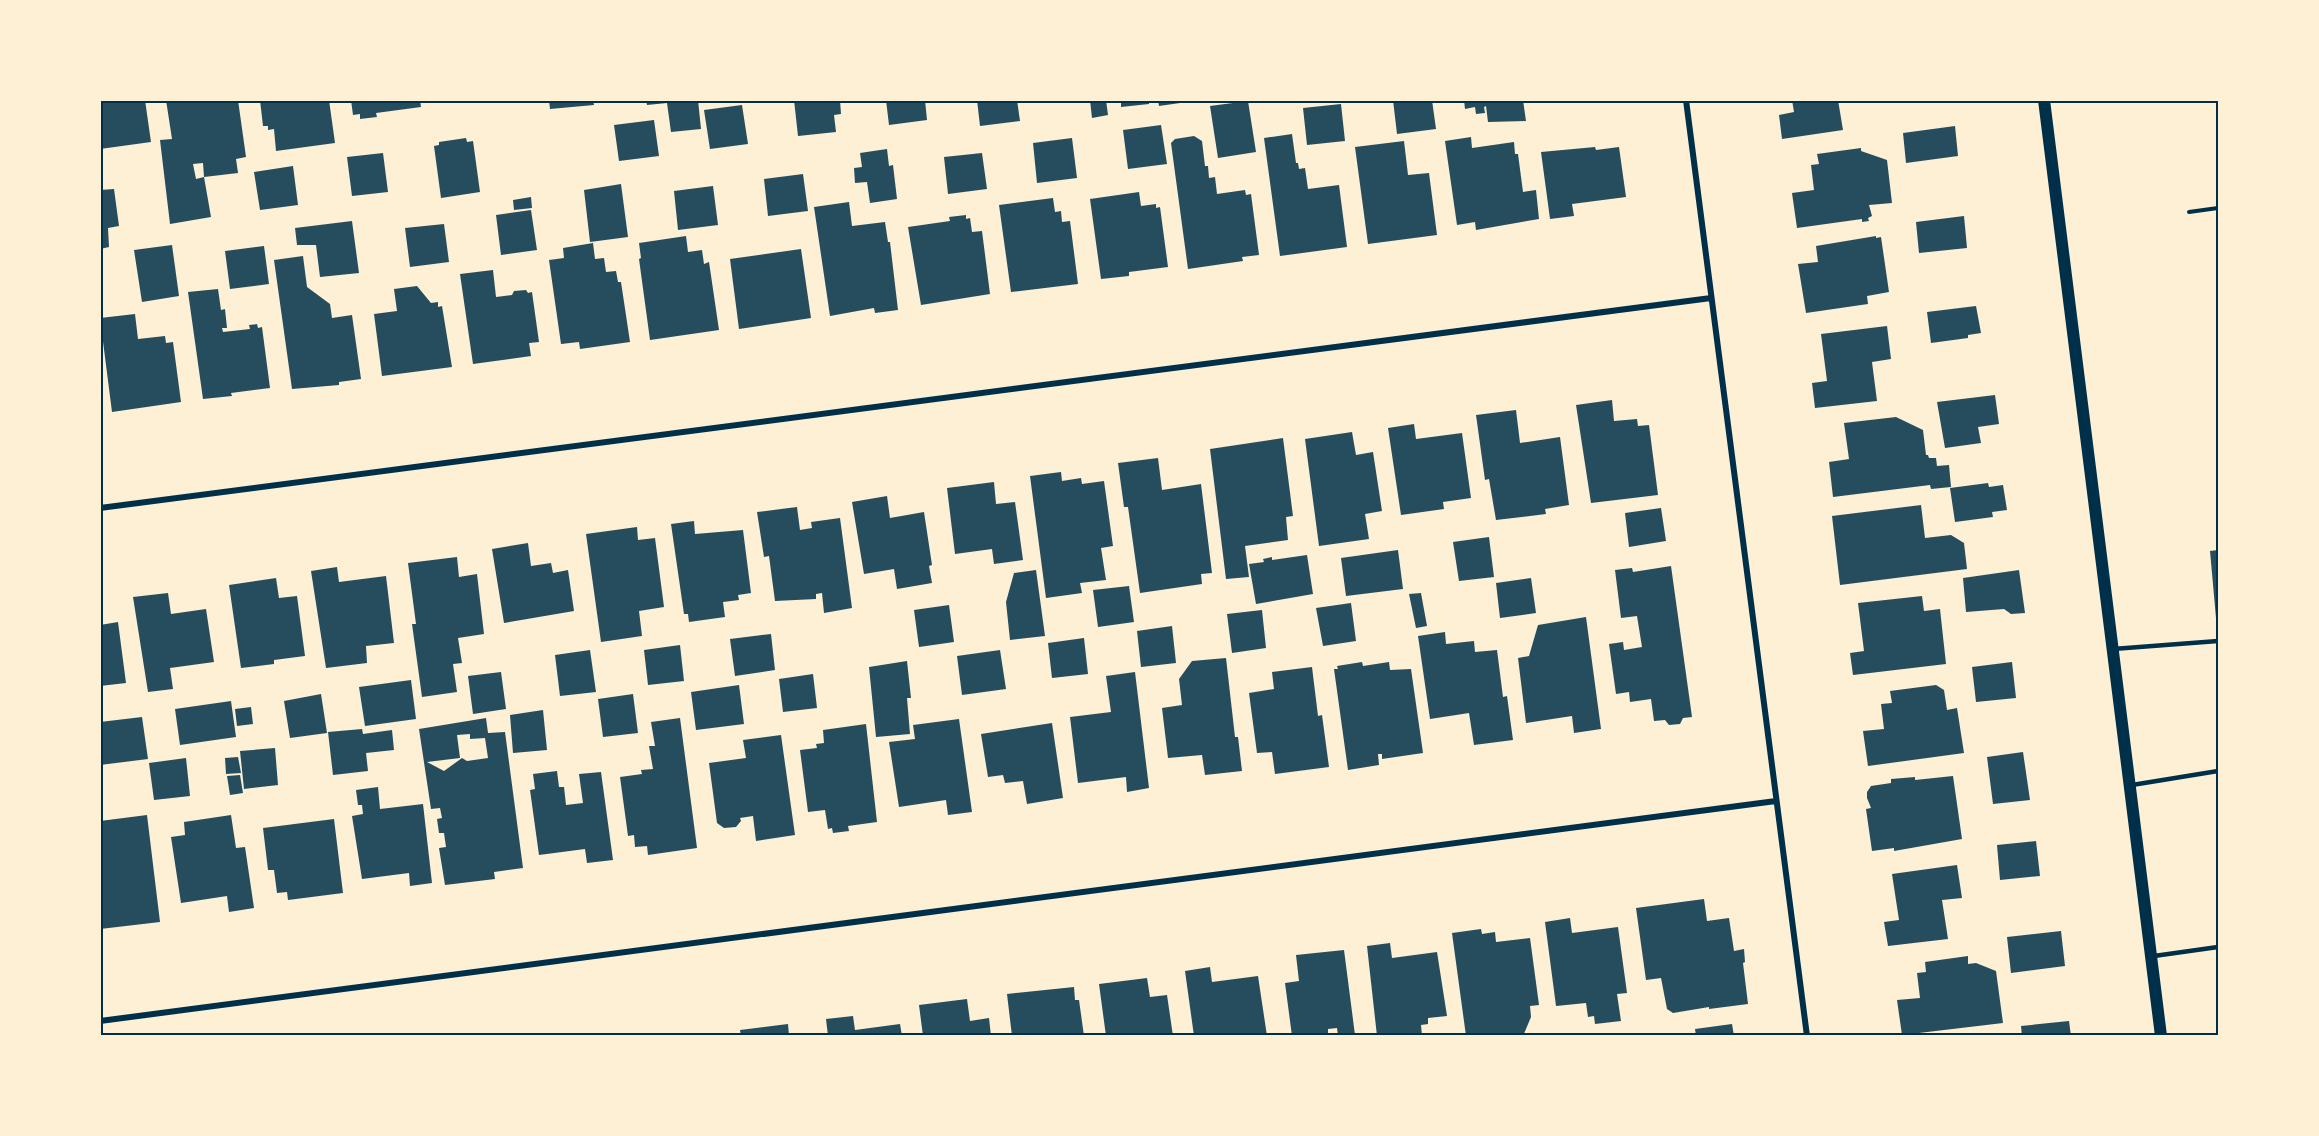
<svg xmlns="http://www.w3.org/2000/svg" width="2319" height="1136" viewBox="0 0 2319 1136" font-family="Commissioner,sans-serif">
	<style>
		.building { fill: #264d5e; fill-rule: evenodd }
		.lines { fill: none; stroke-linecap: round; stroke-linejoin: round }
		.path { stroke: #003049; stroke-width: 4 }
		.service { stroke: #003049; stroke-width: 4.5 }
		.minor { stroke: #003049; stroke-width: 6 }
		.secondary { stroke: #003049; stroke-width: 12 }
		.neatline { fill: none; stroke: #003049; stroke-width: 2 }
	</style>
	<rect width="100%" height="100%" fill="#fdf0d5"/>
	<path class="building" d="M100,100h45l6,42 -51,7z
		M166,100h72l8,57 -10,2 2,14 -34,4 -1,-14 -10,1 3,15 8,-2 7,40 -41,7 -10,-84 12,-1z
		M260,100h69l6,43 -59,8 -2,-22 -6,1v-4h-5z
		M351,100h69l1,7 -45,6 1,4 -17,2v-5l-7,1z
		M549,100h44l1,5 -44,4z
		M646,100h52l3,29 -30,3 -4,-29 -20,2z
		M794,100h46l1,14 -7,1 2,17 -38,4z
		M886,100h39l2,20 -38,5z
		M977,100h40l3,21 -40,5z
		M1090,100h16l2,15 -16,3z
		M1121,100h28v4l-28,3z
		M1158,100h29v2l-28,4z
		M1393,100h39l4,29 -39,5z
		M1464,100h59l3,21 -38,1 -2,-16 -2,1 1,6 -9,1 -1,-7 -10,2z
		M1792,100h46l5,30 -61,9 -3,-24 15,-3z
		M1248,101l8,51 -38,6 -8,-52z
		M1341,104l4,37 -38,4 -4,-37z
		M742,105l6,39 -38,5 -6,-39z
		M654,120l5,36 -40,5 -5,-36z
		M1161,125l6,39 -39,5 -5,-39z
		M1955,126l3,30 -52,7 -3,-30z
		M1292,134l4,29h2l1,6 6,-1 3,21 31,-4 8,62 -67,9 -16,-118z
		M1194,136l8,5 3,25h3l1,12 6,-1 2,17 28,-4 1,5 5,-1 8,61 -17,2 1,4 -55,8 -17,-126 4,-4z
		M1471,137l1,11 42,-6 1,12h3l5,38 13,-2 3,29 -63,11 -1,-8 -18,3 -12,-84z
		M466,138l1,4 6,-1 7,51 -39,6 -7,-52 5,-1v-3z
		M1072,138l5,40 -40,5 -4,-40z
		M1404,141l4,34 21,-2 8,62 -69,9 -13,-97z
		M1595,147l1,3 23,-3 7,50 -54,7 2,12 -24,3 -9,-67z
		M1861,148v3l26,9 5,43 -23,2 3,11 -4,2 1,3 -7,1v-3l-65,9 -5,-35 22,-3 -3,-25 8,-1 -2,-10z
		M887,149l2,17 4,-1 4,34 -27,4 -3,-21 -12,1 -1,-15 8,-1 -2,-14z
		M383,153l5,39 -36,4 -5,-39z
		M982,153l5,36 -39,5 -4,-37z
		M293,166l5,39 -38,5 -6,-38z
		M803,174l5,37 -40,5 -4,-37z
		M621,184l7,53 -38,5 -6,-52z
		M713,186l5,39 -40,5 -4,-39z
		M114,189l5,37 -11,2 1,19 -9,2v-59z
		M1139,192l2,14 15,-2v4l4,-1 8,60 -39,5v4l-28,3 -11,-80z
		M531,197l1,11 -18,2 -1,-10z
		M1053,198l2,14 6,-1 1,11 8,-1 8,63 -67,8 -12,-87z
		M849,202l3,24 33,-4 3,20h2l8,68 -23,3 -1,-5 -44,8 -16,-109z
		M531,210l6,40 -36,5 -5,-40z
		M966,215v4l4,-1 2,14 10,-1 8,63 -69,11 -13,-78 42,-6 -1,-4z
		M1964,216l3,32 -48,5 -3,-31z
		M352,221l7,52 -39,4 -4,-32h-19l-2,-17z
		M444,224l5,38 -39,5 -5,-39z
		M686,236l2,16 14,-2 2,14 5,-2 10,68 -69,10 -11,-81 2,-1 -2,-15z
		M1876,236v2l5,-1 8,55 -22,4 1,8 -62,9 -8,-49 20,-2 -2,-16z
		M593,243l2,16 9,-1 2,14 10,-1 2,11h3l9,60 -50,7 -1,-7 -18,2 -12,-84 15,-2 -1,-10z
		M172,245l7,51 -37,6 -8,-52z
		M264,246l5,38 -39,5 -5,-38z
		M801,249l10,69 -72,11 -9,-70z
		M303,256l4,31 23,17 2,14 20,-3 9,64 -22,3v3l-47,4 -18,-129z
		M493,270l3,27 16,-2 2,-4 12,-1 2,3 4,-1 7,50 -10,1 2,13 -58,8 -13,-90z
		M417,286l14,17 7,-1v5l4,-1 10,61 -70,9 -8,-62 23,-3 -3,-22z
		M218,289l3,21 4,-1 2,19h-5l1,4 27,-3 -1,-4 8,-1 1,4 4,-1 8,61 -39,5 1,3 -29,3 -15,-107z
		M1976,306l5,27 -13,2v3l-37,5 -4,-31z
		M135,314l3,25 27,-3 1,7 7,-1 8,60 -69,10 -12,-94z
		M1887,326l4,33 -19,3 5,39 -62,7 -3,-25 15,-2 -6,-47z
		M1995,395l4,29 -21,3 3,16 -36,5 -8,-46z
		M1612,400l2,21 23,-2 1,7 11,-1 9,70 -67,8 -15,-98z
		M1516,410l4,33 40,-6 9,68 -24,4 1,5 -50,6 -7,-41 -4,1 -9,-65z
		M1896,417l27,13 3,25h2l1,3h7l1,8 12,-1 2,22 -20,2 -1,-4 -97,12 -4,-35 20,-3 -5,-36z
		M1414,424l2,15 46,-6 9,65 -28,4 1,7 -43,6 -13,-87z
		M1352,432l4,23 17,-3 9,59 -17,3 4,25 -50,7 -14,-107z
		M1283,438l10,78 -7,1 2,23 -43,6 4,31 -23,2 -16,-130z
		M1158,458l4,32 39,-6 11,89 -11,1 1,10 -62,9 -12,-86h-4l-6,-44z
		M1061,472l1,9 19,-3 1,6 22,-3 9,65 -12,2 5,32 -26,3 2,10 -36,5 -16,-122z
		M994,482l2,22 19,-2 8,58 -29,4 -2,-15 -37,5 -8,-66z
		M1988,483l1,4 14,-2 4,25 -15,2 1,5 -38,5 -5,-34z
		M887,496l3,22 34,-6 8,53 -3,1 3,17 -35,6 -3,-20 -30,5 -12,-72z
		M1921,505l4,33 26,-3 13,8 3,26 -127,16 -8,-69z
		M797,507l3,23 12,-2 -1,-6 29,-4 12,90 -28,5 -2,-20 -6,1v5l-41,2 -6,-45 -5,1 -7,-45z
		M1661,508l5,33 -37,6 -4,-34z
		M694,521l1,13 48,-4 8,63 -13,2 1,5 -16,2 2,15 -36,5 -1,-8h-4l-13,-90z
		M637,527l1,13 17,-2 9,69 -25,4 3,25 -41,6 -15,-108z
		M1489,537l5,40 -35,4 -6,-39z
		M528,543l3,23 20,-3 2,10 15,-3 6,41 -70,12 -12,-74z
		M1398,550l5,39 -57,7 -5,-38z
		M2218,550v68h-2l-6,-67z
		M1307,555l6,39 -57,10 -7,-40 15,-2 -1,-3 9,-2v3z
		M457,557l2,20 18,-3 7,60 -26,4 4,25 -9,1 4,28 -35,5 -10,-73h4l-8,-61z
		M1671,566l21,151 -9,1 -3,6 -11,1 -4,-5 -11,1 -3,-22 -21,3 -1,-10 -13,2 -7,-50 14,-2 1,8 18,-3 -5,-31 -16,2 -6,-48 17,-2 1,4z
		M337,567l2,15 47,-6 8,67 -28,3 1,17 -41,5 -15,-97z
		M1036,570l9,66 -35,4 -4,-38 8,-29z
		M2019,570l6,43 -14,1 -7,-5 -38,3 -3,-34z
		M276,578l3,20 18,-2 8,60 -31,4v4l-33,4 -12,-83z
		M1531,578l5,35 -36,5 -4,-35z
		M1129,586l5,36 -36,5 -5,-37z
		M168,593l3,21 35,-5 8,53 -44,6 3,21 -25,3 -15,-95z
		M1421,593l6,33 -11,2 -7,-34z
		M1922,596l2,15 16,-2 6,55 -93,11 -3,-22 14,-2 -6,-48z
		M1351,603l5,38 -33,5 -7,-38z
		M949,605l5,37 -35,5 -5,-37z
		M1262,610l4,38 -34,5 -5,-39z
		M1586,617l15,112 -27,4 -2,-17 -46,7 -8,-65 11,-2 9,-31z
		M118,622l8,61 -26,3v-61z
		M1172,626l4,37 -35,4 -4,-36z
		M1445,632l1,12 28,-3 1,11 22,-2 6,47 4,-1 6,44 -39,5 -5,-32 -39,6 -12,-83z
		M771,634l4,36 -40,6 -5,-37z
		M1084,638l4,36 -36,4 -4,-35z
		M680,645l4,36 -36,4 -4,-35z
		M590,650l6,42 -36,4 -5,-41z
		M1000,650l6,39 -44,6 -5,-39z
		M1226,658l9,79h3l4,34 -37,4 -3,-20 -34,3 -6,-50 20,-3 -3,-26 13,-18z
		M907,661l4,37h-4l3,36 -34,3 -7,-70z
		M1362,662l1,4 26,-4 1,8 21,-1 12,84 -41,6v-5h-4l1,11 -31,5 -14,-101h4l-1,-3z
		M2012,662l4,36 -40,4 -4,-35z
		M1312,667l6,49 4,-1 7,52 -54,7 -3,-22 -15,1 -8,-60 25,-4 -2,-17z
		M501,672l5,37 -33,5 -5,-38z
		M1135,672l14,116 -22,4 -1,-15 -48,6 -8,-66 41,-5 -5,-36z
		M813,674l4,34 -34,4 -4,-33z
		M411,680l5,39 -51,7 -6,-39z
		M739,685l5,39 -48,6 -5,-38z
		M1936,685l8,5 3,20 10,-2 7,45 -96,13 -5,-35 21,-2 -3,-25 11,-1 -2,-12z
		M321,694l6,39 -37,5 -6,-37z
		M633,694l5,39 -35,4 -5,-38z
		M231,701l5,36 -56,8 -5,-36z
		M251,707l2,17 -16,2 -2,-17z
		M543,710l4,40 -34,3 -3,-38z
		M142,717l6,42 -48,6v-43z
		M486,718l2,15 17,-1 18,136 -29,4 1,7 -50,6 -6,-37 7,-1 -2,-14h-5l-2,-14 5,-1 -2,-10 -9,1 -12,-80zM470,734v5l15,-1 3,20 -21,3 -5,-3 -18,13 -17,-9 33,-4 -3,-23z
		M680,718l17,130 -49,7 -1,-9 -12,1 -1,-12 -6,1 -8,-59 22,-3 -1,-4 12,-1 -4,-23h6l-4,-24z
		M959,719l13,93 -24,3 -2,-15 -47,7 -10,-65 26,-3 -2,-14z
		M1052,723l11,75 -36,6 -4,-23 -18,2 -2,-8 -15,2 -7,-43z
		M866,724l11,98 -29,4 1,5 -16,2 -1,-5 -4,1 -3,-19 -17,2 -8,-62 17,-2 -1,-4 8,-1 -1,-13z
		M362,729l1,5 29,-4 2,20 -28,3 2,18 -35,4 -5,-43z
		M781,735l14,100 -39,6 -3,-25 -13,2 1,3 -5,6 -12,1 -7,-5 -8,-60 37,-5 -3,-18z
		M275,748l3,37 -34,4 -4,-38z
		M2023,752l7,48 -37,4 -6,-47z
		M238,757l3,16 -15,1 -1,-16z
		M186,758l4,38 -36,4 -5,-37z
		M557,771l2,16h5l2,18 17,-2 -4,-29 22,-2 12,88 -26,3 -2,-14 -46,6 -9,-65 5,-1 -2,-15z
		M240,775l3,18 -13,2 -3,-19z
		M1953,776l9,63 -68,12v-3l-22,3 -6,-42 5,-1 -4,-10v-6l4,-6 20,-3v-4l24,-2v3z
		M378,787l2,22 43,-5 9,79 -22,3 -1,-13 -47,6 -10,-63 11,-2 -1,-9h-4l-2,-15z
		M147,815l13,107 -60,7v-108z
		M231,815l5,33 9,-1 9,61 -25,4 -2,-16 -46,7 -10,-66 14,-2 -1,-13z
		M334,819l9,74 -55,7 -1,-8 -10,1 -3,-23h-6l-5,-42z
		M2036,841l4,35 -40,4 -3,-35z
		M1957,865l5,33 -20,2 6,39 -60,7 -4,-24 15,-2 -7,-46z
		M1704,899l3,22 22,-3 5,33 10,-2 1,13 -2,1 5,41 -39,5v-2l-36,6 -6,-4 -6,-31 -15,2 -10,-72z
		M1570,918l2,15 46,-6 9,66 -10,1 4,27 -26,3 -1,-8 -6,1 -2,-14 -30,3 -11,-84z
		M1481,929l1,5 13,-2 1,10 34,-4 9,67 -9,1 1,11 -8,19h-57l-14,-103z
		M2061,931l4,35 -54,7 -4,-36z
		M1390,943l2,15 45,-6 10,64 -19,2v6l-7,1 1,11h-45l-10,-90z
		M1344,950l11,85 -17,1 -1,-8 -9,1v7h-36l-7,-53 14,-2 -3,-26z
		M1968,956v8l8,-1 20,8 7,52 -101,12 -5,-35 23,-2 -3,-25 9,-1 -1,-10z
		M1210,967l2,15 46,-6 9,60h-73l-9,-65z
		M1147,978l3,19 17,-2 6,41h-67l-7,-52z
		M1074,987l1,13h4l5,36h-72l-5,-42z
		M967,999l3,22 19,-3 2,18h-68l-4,-31z
		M853,1016l2,14 45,-6 2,12h-74l-2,-17z
		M2069,1021l2,15h-49l-1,-10z
		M788,1024l1,12h-48l-1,-6z
		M1732,1024l2,12h-38l-1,-7z"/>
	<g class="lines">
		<path class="path" d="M2189,212l29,-4"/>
		<path class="service" d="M2113,649l105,-8
			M2132,785l86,-14
			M2154,956l64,-9"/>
		<path class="minor" d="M1686,100l121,936
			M100,508l1611,-210
			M100,1021l1676,-220"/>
		<path class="secondary" d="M2044,100l117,936"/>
	</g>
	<rect width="2319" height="1136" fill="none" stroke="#fdf0d5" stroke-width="204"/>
	<rect x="102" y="102" width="2115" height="932" class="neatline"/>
</svg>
